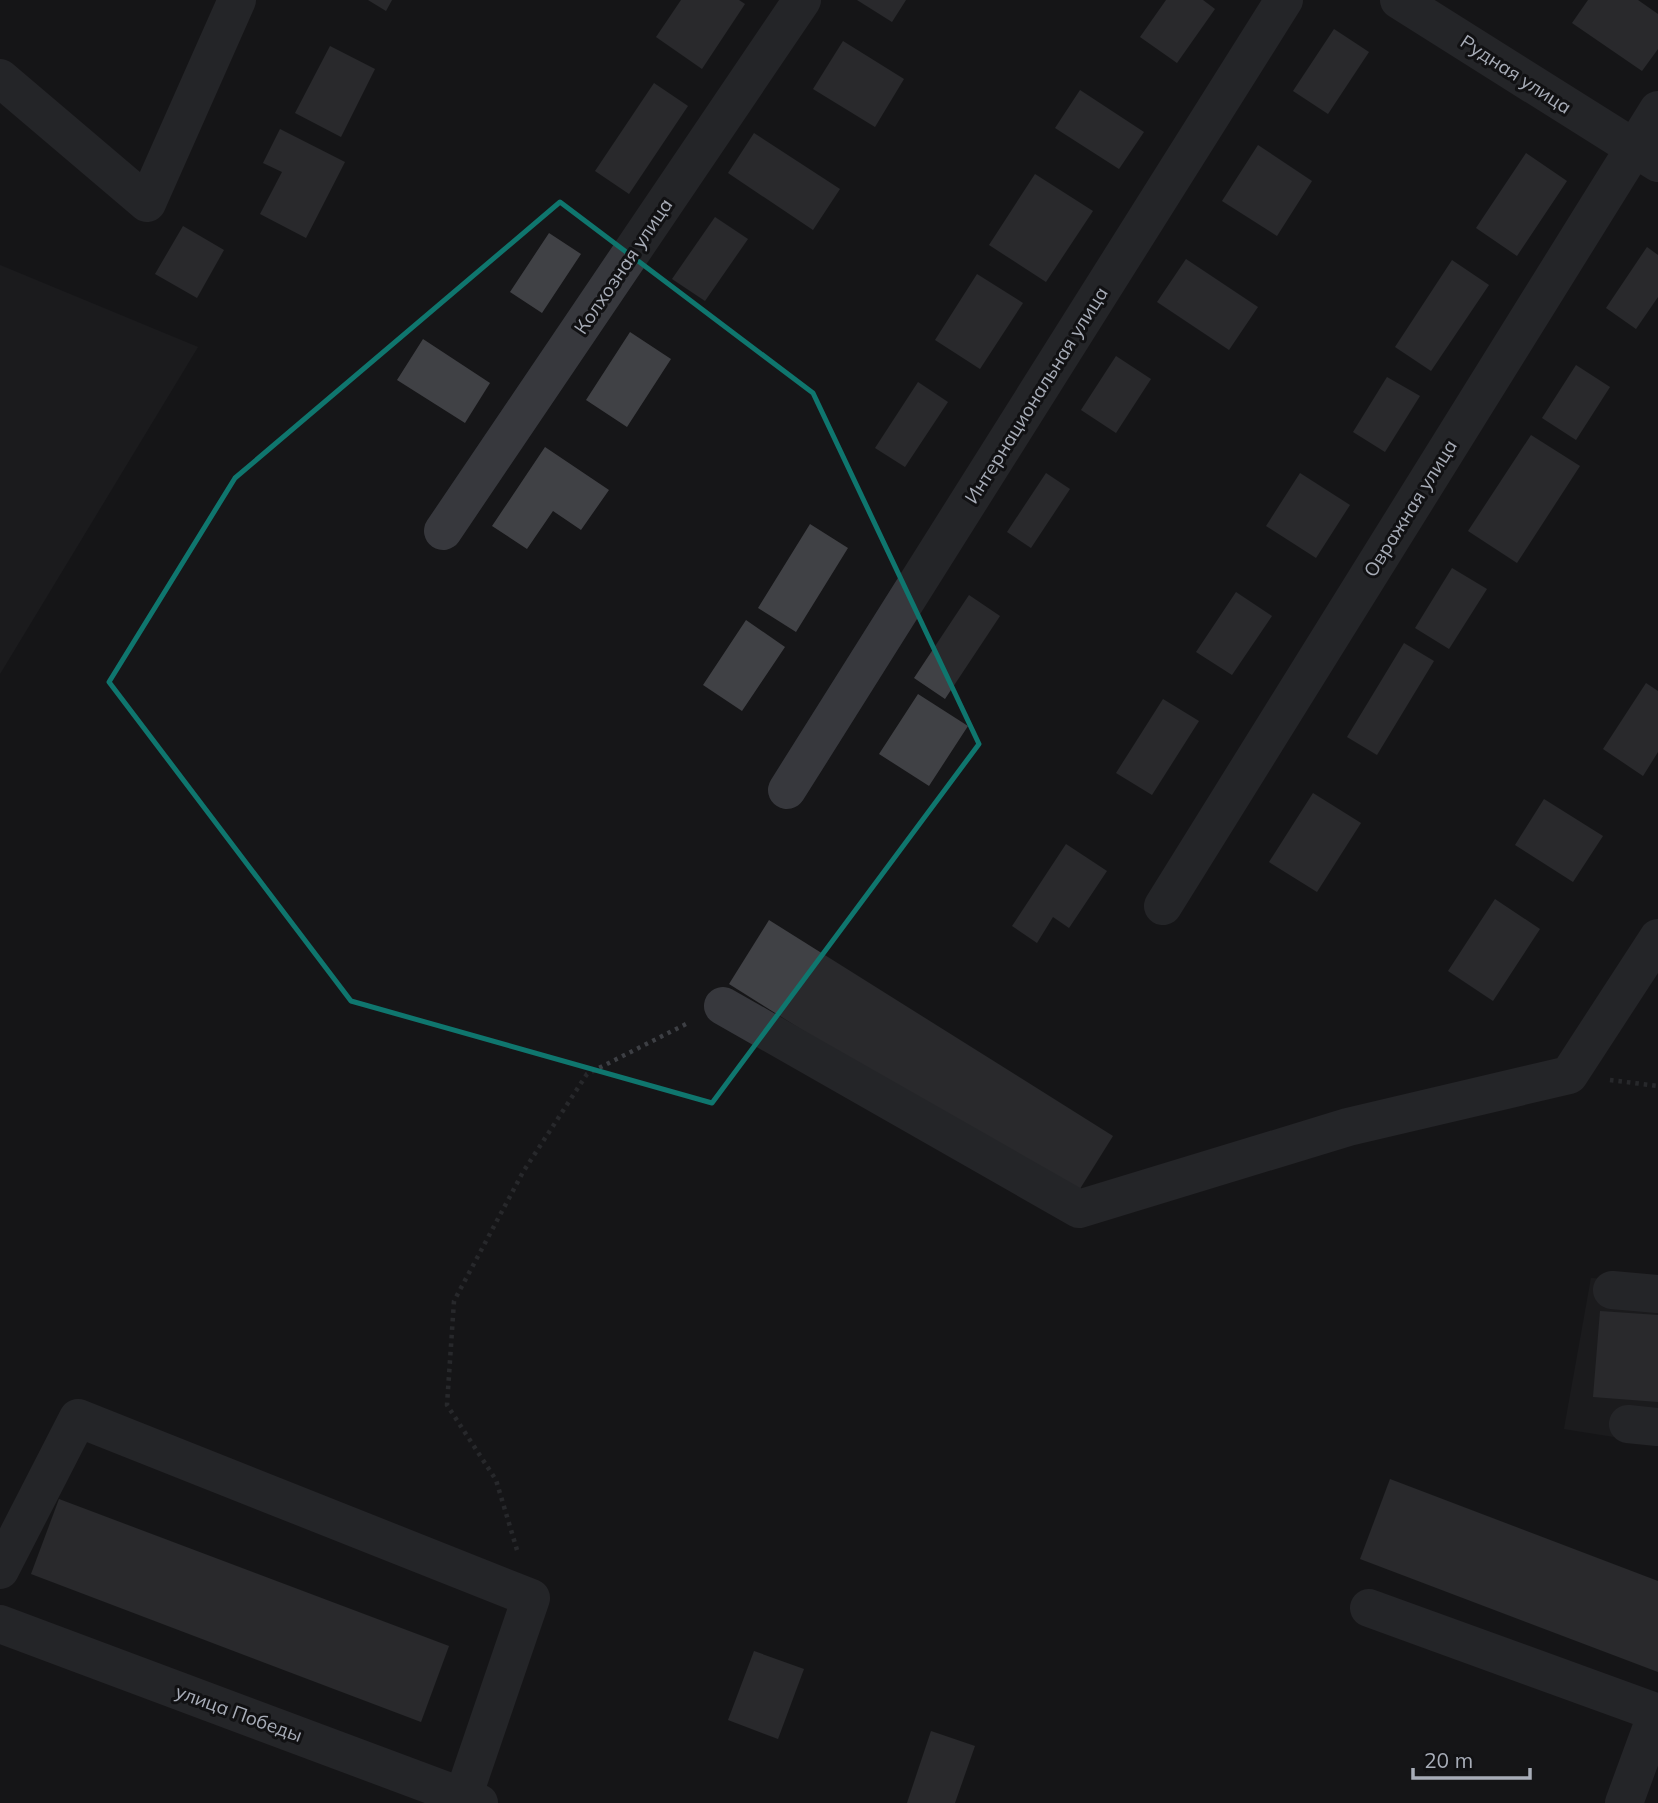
<svg xmlns="http://www.w3.org/2000/svg" width="1658" height="1803" viewBox="0 0 1658 1803" font-family="Mulish,sans-serif">
	<style>
		.built { fill: #222225 }
		.building { fill: #404145 }
		.lines { fill: none; stroke-linecap: round; stroke-linejoin: round }
		.path { stroke: #3d3f44; stroke-width: 4.5; stroke-dasharray: 3.5 5; stroke-linecap: butt }
		.minor { stroke: #37383d; stroke-width: 38 }
		.marked { fill: none; stroke: #0f766e; stroke-width: 5; stroke-linejoin: round }
		.labels { text-anchor: middle; stroke-width: 6; stroke-linejoin: round; paint-order: stroke }
		.street-label { font-size: 19px; fill: #a8adb8; stroke: #111113 }
	</style>
	<rect width="100%" height="100%" fill="#161618"/>
	<path class="built" d="M0,265l198,82 -198,327z
		M1591,1278l67,5v161l-94,-15z"/>
	<path class="building" d="M368,0h24l-6,11z
		M681,0h58l6,4 -43,65 -46,-32z
		M857,0h49l-14,22z
		M1166,0h37l12,9 -38,54 -37,-26z
		M1588,0h50l20,14v35l-16,22 -70,-48z
		M1334,29l35,23 -41,62 -35,-23z
		M843,41l61,38 -29,48 -62,-38z
		M330,46l45,23 -34,68 -46,-24z
		M654,83l34,23 -59,88 -34,-23z
		M1080,90l64,42 -25,37 -64,-41z
		M280,129l65,33 -39,76 -46,-24 22,-42 -19,-9z
		M754,133l86,56 -27,41 -85,-57z
		M1258,145l54,36 -35,55 -55,-35z
		M1526,153l41,28 -50,75 -41,-28z
		M1035,174l58,37 -47,71 -57,-37z
		M715,217l33,22 -43,62 -33,-22z
		M183,226l41,24 -27,48 -42,-24z
		M549,233l32,21 -39,59 -32,-21z
		M1647,247l11,8v42l-22,32 -30,-21z
		M1186,259l72,48 -29,43 -72,-48z
		M1452,260l37,25 -58,86 -36,-24z
		M977,274l46,29 -43,66 -45,-29z
		M630,332l41,27 -44,68 -41,-27z
		M423,339l67,44 -25,40 -68,-43z
		M1116,356l35,23 -35,54 -35,-23z
		M1576,365l34,22 -34,53 -34,-22z
		M1387,377l33,19 -35,56 -32,-20z
		M918,382l30,20 -43,65 -30,-19z
		M1531,435l49,31 -63,97 -49,-32z
		M545,447l64,43 -28,40 -28,-19 -26,38 -35,-23z
		M1046,473l24,16 -39,59 -24,-16z
		M1300,473l50,32 -34,53 -50,-32z
		M810,524l38,24 -52,84 -38,-24z
		M1452,568l35,21 -38,60 -34,-21z
		M1236,592l36,24 -40,59 -36,-23z
		M969,595l31,21 -55,83 -31,-21z
		M746,620l39,27 -43,64 -39,-26z
		M1404,643l30,18 -57,94 -30,-18z
		M1646,683l12,8v61l-15,24 -40,-27z
		M918,694l50,32 -39,60 -50,-32z
		M1163,699l36,22 -47,74 -36,-22z
		M1313,793l48,30 -44,69 -48,-30z
		M1544,799l59,37 -30,46 -58,-37z
		M1066,844l41,27 -38,57 -16,-11 -16,26 -25,-17z
		M1495,899l45,30 -47,72 -45,-30z
		M769,920l344,216 -40,64 -344,-216z
		M1600,1311l58,4v87l-65,-5z
		M1390,1479l268,102v91l-298,-113z
		M59,1499l390,147 -28,76 -390,-148z
		M754,1651l50,18 -26,70 -50,-19z
		M931,1731l44,15 -20,57h-48z"/>
	<g class="lines">
		<path class="path" d="M1610,1080l48,6
			M517,1550l-21,-70 -49,-75 7,-104 69,-129 64,-98 103,-52"/>
		<path class="minor" d="M1399,0l259,163
			M0,78l147,125 90,-203
			M443,531l359,-531
			M787,790l497,-790
			M1163,906l495,-796
			M723,1006l356,203 269,-82 221,-52 89,-137
			M1612,1290l46,4
			M1628,1424l30,3
			M0,1570l78,-152 453,180 -68,199
			M1369,1608l289,105
			M0,1624l479,179
			M1624,1803l33,-90"/>
	</g>
	<path d="M0 0H1658V1803H0ZM560,202l253,191 166,351 -267,359 -361,-102 -242,-319 126,-204z" fill="#161618" fill-opacity=".55" fill-rule="evenodd"/>
	<path class="marked" d="M560,202l253,191 166,351 -267,359 -361,-102 -242,-319 126,-204z"/>
	<g class="labels">
		<g class="street-label">
			<text transform="translate(1516 74) rotate(33)" y="7">Рудная улица</text>
			<text transform="translate(623 266) rotate(-56)" y="7">Колхозная улица</text>
			<text transform="translate(1036 395) rotate(-58)" y="7">Интернациональная улица</text>
			<text transform="translate(1410 508) rotate(-58)" y="7">Овражная улица</text>
			<text transform="translate(239 1713) rotate(20)" y="7">улица Победы</text>
		</g>
	</g>
	<path d="M1413 1768v10h117v-10" fill="none" stroke="#a8adb8" stroke-width="3.5"/>
	<text x="1424" y="1768" font-size="21" fill="#a8adb8" stroke="#111113" stroke-width="5" paint-order="stroke">20 m</text>
</svg>
